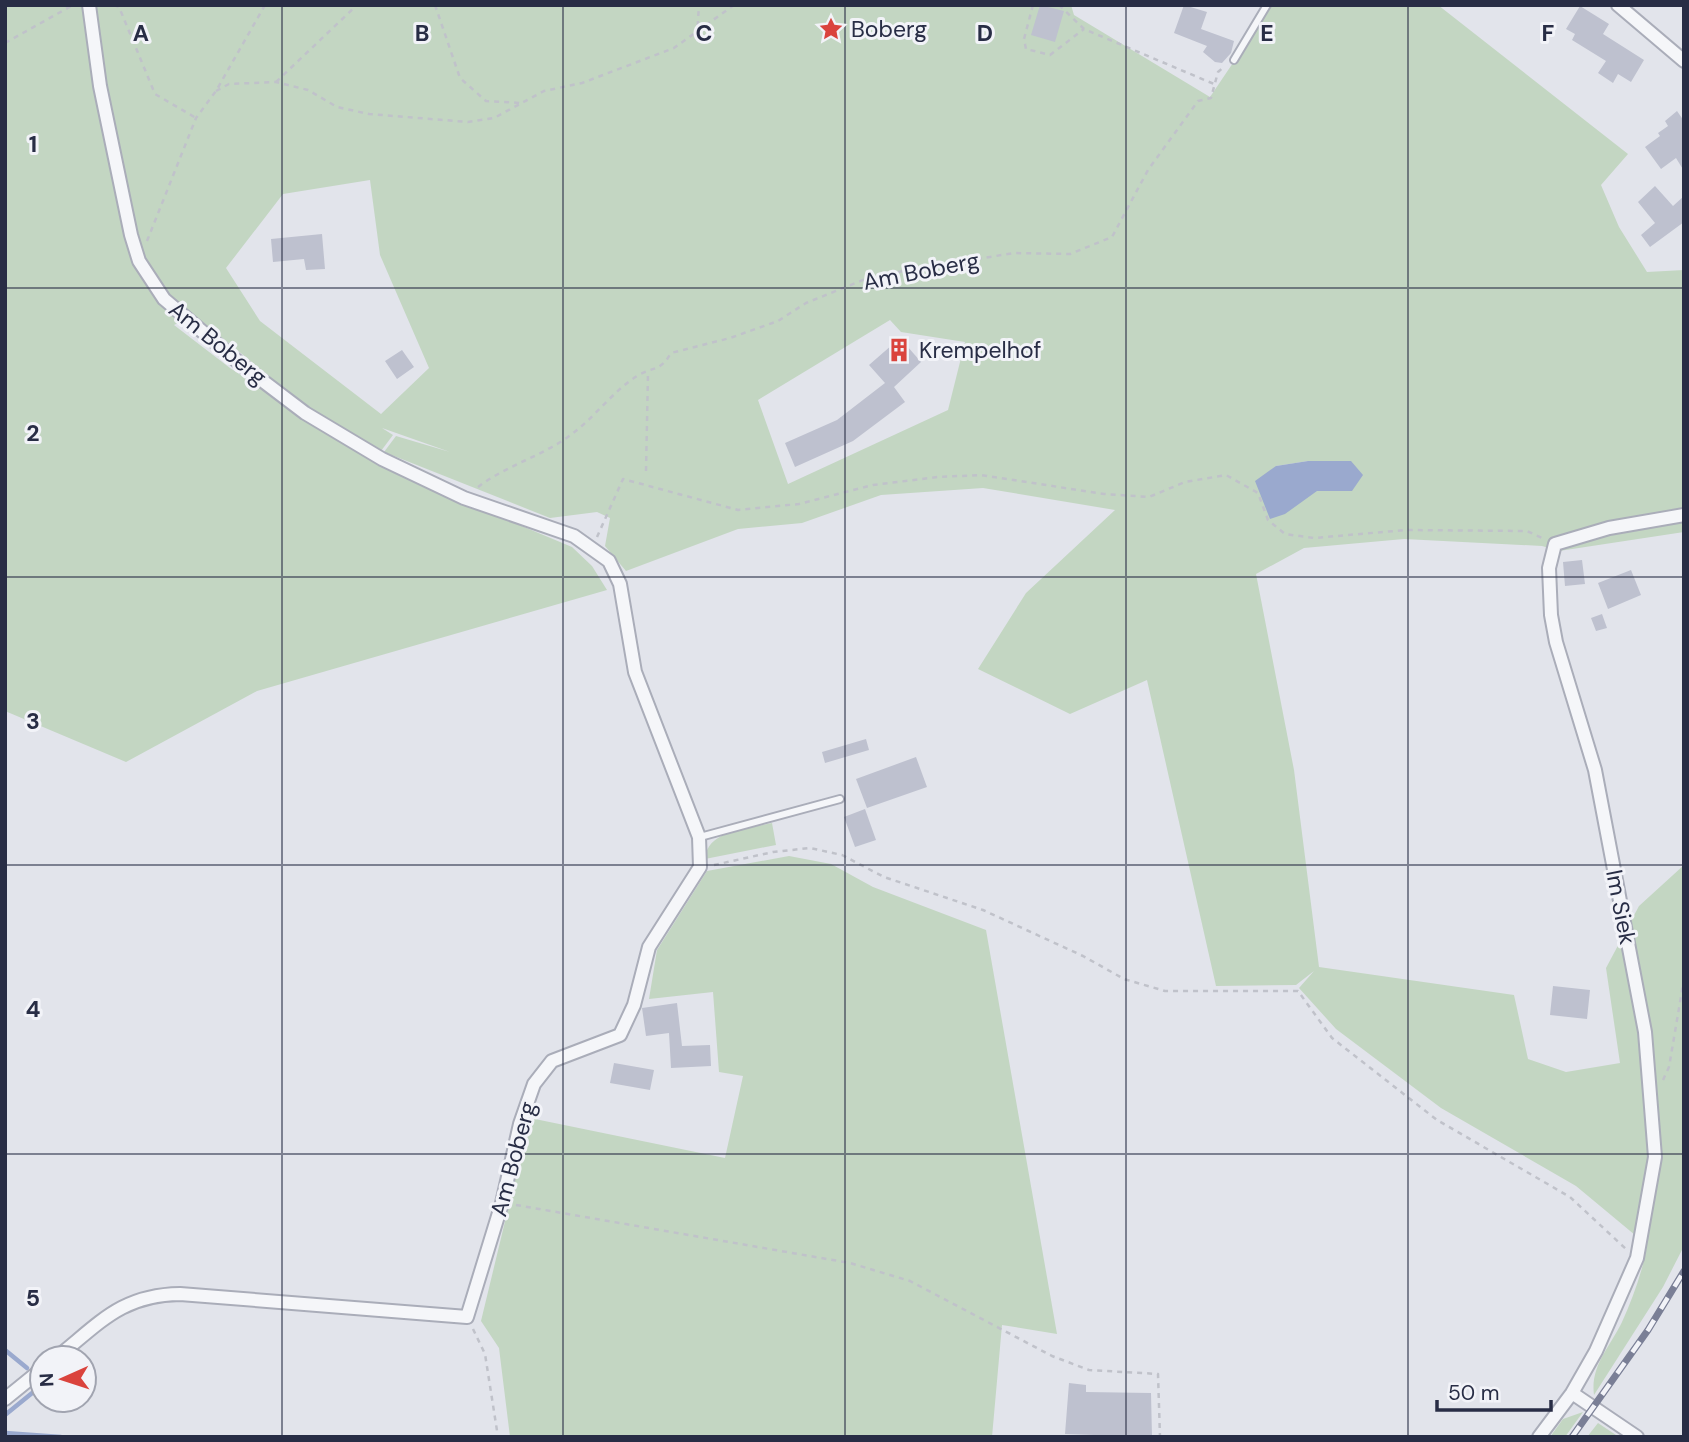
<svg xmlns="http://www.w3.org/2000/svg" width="1689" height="1442" viewBox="0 0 1689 1442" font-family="'DM Sans',sans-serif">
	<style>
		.green { fill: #c3d6c2; fill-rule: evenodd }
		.water { fill: #9aa9ce }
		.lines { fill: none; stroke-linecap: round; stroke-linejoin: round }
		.stream { stroke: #9aa9ce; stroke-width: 4.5 }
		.building { fill: #bec1cf }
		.service-casing { stroke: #aaadb9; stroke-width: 10 }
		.minor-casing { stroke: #aaadb9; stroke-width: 16 }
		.path { stroke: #c0c2ca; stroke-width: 2.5; stroke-dasharray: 5 5; stroke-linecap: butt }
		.service { stroke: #f5f6f9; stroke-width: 6 }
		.minor { stroke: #f5f6f9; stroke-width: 12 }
		.rail-casing { stroke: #7a7f96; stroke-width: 7 }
		.rail { stroke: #f2f3f8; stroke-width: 4.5; stroke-dasharray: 13; stroke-linecap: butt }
		.grid { fill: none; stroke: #282d45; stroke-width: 2; stroke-opacity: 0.55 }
		.labels { text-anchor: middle; stroke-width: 6; stroke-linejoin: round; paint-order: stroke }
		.poi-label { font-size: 23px; fill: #282d45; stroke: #f2f3f8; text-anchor: start }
		.street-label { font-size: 23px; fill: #282d45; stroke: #f2f3f8 }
		.grid-label { font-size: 23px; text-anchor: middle; font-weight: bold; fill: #282d45; stroke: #f2f3f8; stroke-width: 6; stroke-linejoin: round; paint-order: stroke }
	</style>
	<rect width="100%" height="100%" fill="#e2e4eb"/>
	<path class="green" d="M5,5h1066l3,10 136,82 62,-92h166l190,149 -27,31 18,42 28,45 37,-2v262l-125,19 -17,-5 -138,-7 -100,9 -48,26 38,196 25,197 195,28 14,64 38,13 54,-9 -14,-95 33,-62 45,-41v381l-21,41 -69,108c-4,-29 16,-48 28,-73 11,-24 21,-52 25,-77l-71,-59 -135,-78 -105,-79 -37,-41 15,-17 -18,14 -80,1 -69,-306 -77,34 -92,-45 48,-76 89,-83 -132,-22 -102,7 -79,28 -64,6 -112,42 -21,-25 5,-28 -13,-6 -47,6 -166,-66 12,-16 54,16 -68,-24 11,7 -12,16 -73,-43 -114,-93 -20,10 56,43 158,102 184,77 20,19 15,24 -350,101 -131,71 -121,-51zM370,180l10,75 49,113 -48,46 -121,-93 -34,-53 57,-74zM890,320l11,12 64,10 -17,68 -160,74 -30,-84zM1308,461l42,1 2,29h-35l-41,-25z
		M772,823l4,22 -71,14c2,-29 43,-30 67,-36z
		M789,856l42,8 42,23 113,43 71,404 -55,-9 -10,112h-482l-11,-89 -18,-27 49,-203 195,40 18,-82 -24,-4 -6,-80 -64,7 8,-49 50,-79z
		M1583,1412l-18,25h-15l13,-18z
		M1598,1423l21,14h-32z"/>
	<path class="water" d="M1308,461h43l12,14 -11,16h-35l-32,23 -15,5 -15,-38 21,-15z"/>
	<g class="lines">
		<path class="stream" d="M5,1350l22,18
			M5,1415l37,-30
			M5,1433l56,4"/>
	</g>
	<path class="building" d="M1040,5l24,6 -9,31 -24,-7z
		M1184,5l23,7 -6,17 33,12 -3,12 -9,10 -7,-1 -12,-10 4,-6 -33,-13z
		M1580,6l29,18 -6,10 41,26 -13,22 -13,-8 -5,9 -15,-10 8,-12 -34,-21 3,-6 -9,-5z
		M1677,111l7,10v50l-8,-13 -15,11 -16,-22 15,-11 -2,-3 10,-7 -3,-5z
		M1655,186l18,20 11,-10v26l-34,25 -9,-12 14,-12 -17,-21z
		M322,234l3,35 -19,1 -2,-11 -31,3 -2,-23z
		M900,338l21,24 -27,25 11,15 -52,39 -58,26 -10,-24 52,-23 48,-37 -16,-18z
		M402,350l12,17 -17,12 -12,-18z
		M1582,560l3,24 -20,2 -2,-24z
		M1631,570l10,25 -33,14 -10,-26z
		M1602,614l5,14 -11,3 -5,-13z
		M866,739l3,11 -44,13 -3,-11z
		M916,757l11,30 -60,21 -11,-29z
		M865,809l11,31 -21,7 -11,-30z
		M1553,986l37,4 -3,29 -37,-4z
		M677,1003l5,43 28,-1 1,21 -40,2 -2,-35 -23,3 -4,-28z
		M614,1063l40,7 -4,20 -40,-7z
		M1069,1383l17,2v7l65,1 1,44 -87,-3z"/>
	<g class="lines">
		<g class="service-casing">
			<path id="service" d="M1234,60l33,-55
				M700,837l140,-38"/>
		</g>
		<g class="minor-casing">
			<path id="minor" d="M1618,5l66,56
				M56,1358c44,-35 65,-63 124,-64l287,23 35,-114 18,-79 14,-40 18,-23 68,-26 14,-30 15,-58 51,-80 -1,-30 -64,-165 -15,-88 -11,-23 -35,-25 -110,-38 -82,-39 -77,-46 -62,-47 -79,-67 -25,-38 -8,-26 -31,-149 -11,-81
				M1572,1393l65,44
				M5,1399l37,-30
				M1539,1437l33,-44 24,-42 41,-93 18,-101 -10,-125 -50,-262 -39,-128 -5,-27 -2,-47 6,-24 54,-16 75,-13"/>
		</g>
		<path class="path" d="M114,5l5,2 36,87 41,24
			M435,5l25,73 26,23 35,2
			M1033,5l-9,34 2,10 24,6 34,-26
			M1059,5l25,24 130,55
			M697,36l2,-31
			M5,43l68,-38
			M276,82l81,-77
			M216,91l13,-7 47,-2 32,8 29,17 32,7 99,8 26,-4 50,-27 38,-8 92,-35 60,-43
			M147,241l49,-123 20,-27 49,-86
			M646,471l2,-98
			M478,487c29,-22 65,-31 94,-53 23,-17 41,-43 65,-58 17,-10 23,-4 34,-23l59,-15 48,-17 28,-18 67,-27 141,-23 56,1 42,-17 36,-67 50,-69 13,-3 7,-26 7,-6
			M597,537l26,-58 115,31 61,-6 74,-19 65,-8 43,-2 123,19 45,3 36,-15 41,-7 32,18 10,27 17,14 29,4 92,-8 121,1 15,7
			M714,865l59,-13 37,-4 32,7 42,22 99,33 100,46 41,23 41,12h133l34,47 105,82 133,77 56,52
			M1663,1080l6,-13 15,-88
			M516,1205l334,58 60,18 142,75 37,14 69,4 2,63
			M473,1329l12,25 13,83"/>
		<use href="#service" class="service"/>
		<use href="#minor" class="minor"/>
		<g class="rail-casing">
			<path id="rail" d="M1572,1437l76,-107 36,-59"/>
		</g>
		<use href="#rail" class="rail"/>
	</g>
	<path class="grid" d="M282,5v1432M563,5v1432M845,5v1432M1126,5v1432M1408,5v1432M5,288h1679M5,577h1679M5,865h1679M5,1154h1679"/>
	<defs>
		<g id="sight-bare" transform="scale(1.89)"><path d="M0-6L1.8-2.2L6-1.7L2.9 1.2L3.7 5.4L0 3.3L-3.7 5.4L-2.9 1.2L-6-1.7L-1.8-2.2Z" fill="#da433d" stroke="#f2f3f8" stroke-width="2.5" paint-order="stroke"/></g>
		<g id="building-bare" transform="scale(1.89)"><path d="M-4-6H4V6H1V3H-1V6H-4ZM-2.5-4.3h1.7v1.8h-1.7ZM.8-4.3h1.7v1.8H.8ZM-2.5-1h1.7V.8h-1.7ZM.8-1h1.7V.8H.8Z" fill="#da433d" stroke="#f2f3f8" stroke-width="2.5" paint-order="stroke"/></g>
	</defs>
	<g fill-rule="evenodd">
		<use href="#sight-bare" x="831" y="29"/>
		<use href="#building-bare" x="899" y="350"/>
	</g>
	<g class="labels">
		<g class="poi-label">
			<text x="851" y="37">Boberg</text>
			<text x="919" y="358">Krempelhof</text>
		</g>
		<g class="street-label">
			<text transform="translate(921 271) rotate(-11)" y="8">Am Boberg</text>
			<text transform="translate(218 343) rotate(39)" y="8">Am Boberg</text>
			<text transform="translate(1621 907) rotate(79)" y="8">Im Siek</text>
			<text transform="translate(513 1159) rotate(-75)" y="8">Am Boberg</text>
		</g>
	</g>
	<g class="grid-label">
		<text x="141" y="41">A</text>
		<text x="422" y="41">B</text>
		<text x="704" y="41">C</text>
		<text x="985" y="41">D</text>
		<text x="1267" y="41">E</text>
		<text x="1548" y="41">F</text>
		<text x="33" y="152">1</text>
		<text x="33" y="441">2</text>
		<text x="33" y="729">3</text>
		<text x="33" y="1017">4</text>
		<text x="33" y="1306">5</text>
	</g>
	<rect width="1689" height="1442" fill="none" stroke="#282d45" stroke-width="14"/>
	<g transform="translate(63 1379) rotate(267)"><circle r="33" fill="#f2f3f8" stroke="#a1a4b0" stroke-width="2"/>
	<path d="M0-5L12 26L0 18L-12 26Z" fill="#da433d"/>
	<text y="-10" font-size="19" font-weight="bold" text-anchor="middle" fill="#282d45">N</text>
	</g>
	<path d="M1437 1400v10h114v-10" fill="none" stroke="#282d45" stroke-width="3.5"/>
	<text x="1448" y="1400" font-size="21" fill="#282d45" stroke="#f2f3f8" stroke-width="5" paint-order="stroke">50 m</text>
</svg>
